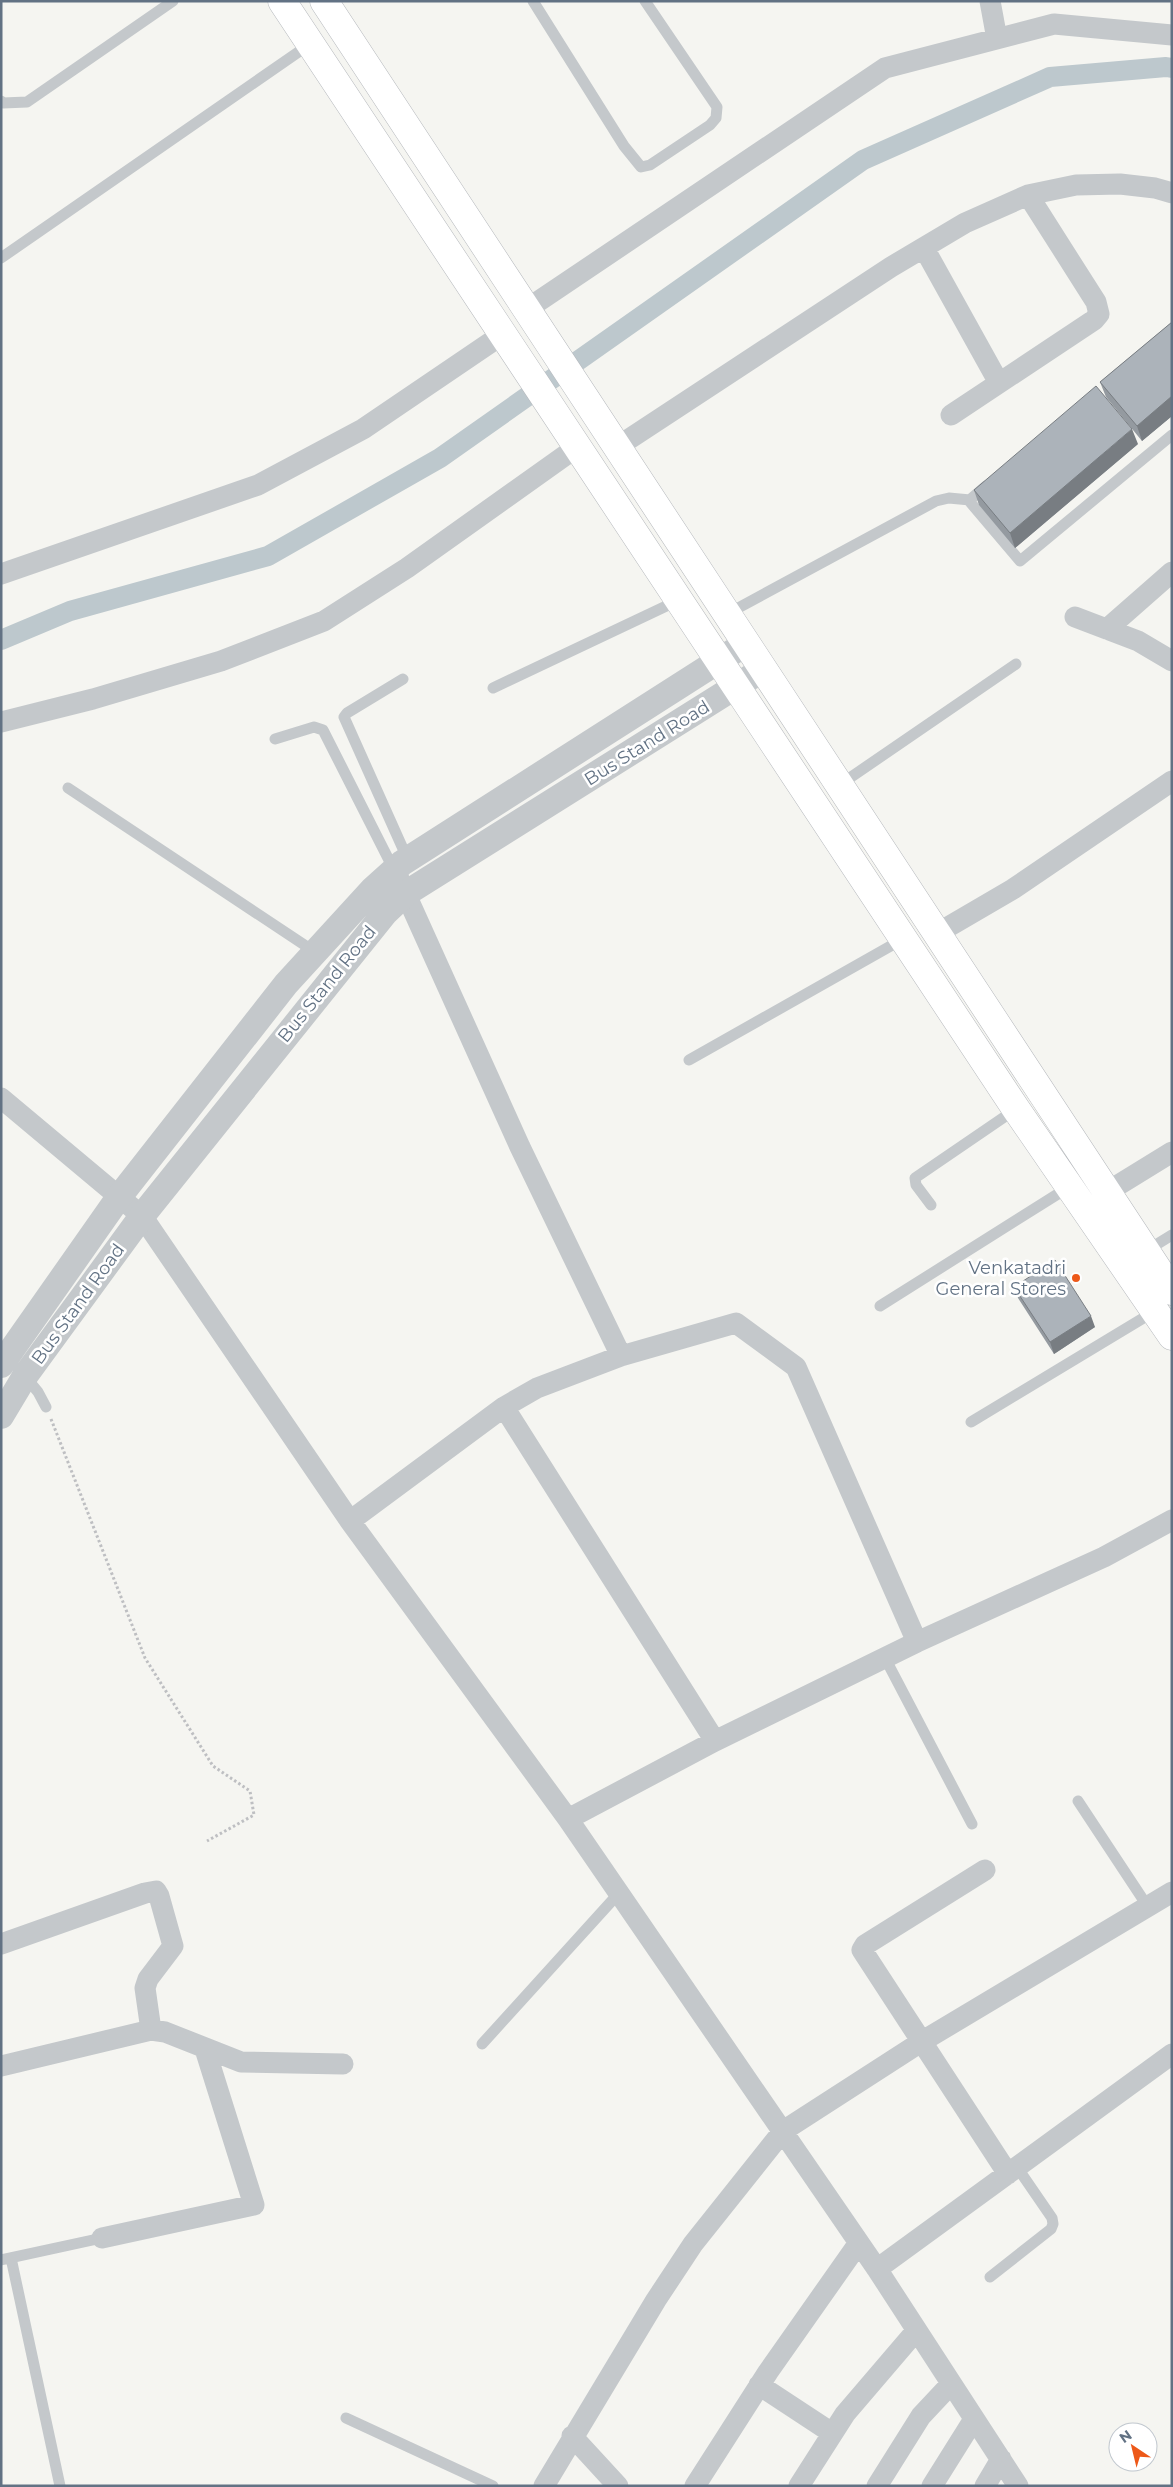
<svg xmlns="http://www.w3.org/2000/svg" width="1173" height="2487" viewBox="0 0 1173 2487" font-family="Montserrat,sans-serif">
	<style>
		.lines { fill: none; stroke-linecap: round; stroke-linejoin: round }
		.canal { stroke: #bdc8cd; stroke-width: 20 }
		.trunk-casing { stroke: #b6b9bd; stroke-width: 29 }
		.path { stroke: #bebfc2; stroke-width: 3; stroke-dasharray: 2.5 2.5; stroke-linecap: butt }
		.service { stroke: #c4c8cb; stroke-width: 11 }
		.minor { stroke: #c4c8cb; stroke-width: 21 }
		.tertiary { stroke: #c4c8cb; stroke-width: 26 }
		.trunk { stroke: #fff; stroke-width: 28 }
		.wall { fill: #949aa0 }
		.shaded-wall { fill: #787d82 }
		.building { fill: #acb3ba; stroke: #787d82 }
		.poi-dot { fill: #ed5919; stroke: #fff; stroke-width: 2 }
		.labels { text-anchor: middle; stroke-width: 5; stroke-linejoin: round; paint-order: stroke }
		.street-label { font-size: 18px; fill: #627284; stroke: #fff }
		.poi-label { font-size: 18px; fill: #627284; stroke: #fff; text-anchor: end }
	</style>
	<rect width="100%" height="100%" fill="#f5f5f1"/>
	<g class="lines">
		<path class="canal" d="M1,640l69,-29 198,-55 172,-98 423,-298 187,-83 116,-10 6,1"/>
		<g class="trunk-casing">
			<path id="trunk" d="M282,1l734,1108 156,227
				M324,1l848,1290"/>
		</g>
		<path class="path" d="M51,1419l94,239 68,108 37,25 4,24 -47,26"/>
		<path class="service" d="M533,1l91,145 17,21 9,-2 60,-40 6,-7 1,-11 -72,-106
			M1,101l2,2 24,-1 146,-101
			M1,258l309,-214
			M986,486l-14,12 -2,4 50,59 152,-126
			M727,614l209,-113 13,-3 21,2
			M403,679l-56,34 -3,4 64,143
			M493,688l186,-88
			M275,739l39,-12 9,3 71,140
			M838,786l178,-122
			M68,788l247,164
			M689,1060l214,-121
			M931,1205l-15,-20 -1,-7 101,-69
			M1146,1251l26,-16
			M880,1306l189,-119
			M24,1375l14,17 8,15
			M971,1422l184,-111
			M885,1658l87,166
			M1078,1801l70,106
			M482,2044l137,-151
			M11,2258l49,228
			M1,2260l101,-22
			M990,2277l61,-48 2,-5 -1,-6 -35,-51
			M346,2418l147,68"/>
		<path class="minor" d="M990,1l7,38
			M924,248l75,135
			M527,309l358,-241 169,-44 118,11
			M951,415l143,-95 5,-6 -3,-12 -68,-107
			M617,447l274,-180 74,-44 63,-28 48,-10 44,-1 35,4 17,5
			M1,574l257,-89 105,-56 140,-95
			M1075,617l63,24 34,20
			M1107,629l65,-57
			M1,722l92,-23 128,-38 103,-40 83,-53 170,-121
			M936,934l77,-45 159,-108
			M1,1098l141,118 208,305 154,-114 33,-19 84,-32 -101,-209 -121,-268
			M1107,1192l65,-40
			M621,1356l115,-33 60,44 121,275
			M504,1407l211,334
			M350,1521l218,298 309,450 141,217
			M568,1819l147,-78 202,-99 187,-85 68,-37
			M985,1870l-120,75 -3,5 146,224
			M1,1944l144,-51 11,-2 3,5 14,50 -25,33 -3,9 6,42
			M1,2066l150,-36 14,2 76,30 102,2
			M102,2238l152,-33 -49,-156
			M877,2269l295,-215
			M759,2385l73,48
			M572,2436l46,50
			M544,2486l112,-186 37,-56 90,-113 138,-89 251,-150
			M695,2486l73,-114 90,-128
			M799,2486l46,-72 71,-83
			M877,2486l44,-70 30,-32
			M932,2486l42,-67
			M985,2486l16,-27"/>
		<path class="tertiary" d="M1,1365l118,-168 167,-213 86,-94 30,-27 343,-219
			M1,1416l24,-40 117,-160 243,-303 20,-19 357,-224"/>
		<use href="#trunk" class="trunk"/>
	</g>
	<path class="wall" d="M1172,322v94l-30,25 -36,-44 -6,-15z
		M1138,444l-123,104 -36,-43 -5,-15z
		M1014,1287l81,40 -41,27 -36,-56z"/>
	<path class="shaded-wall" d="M1172,396v20l-30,25 -5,-15z
		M1132,429l6,15 -123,104 -5,-15z
		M1091,1316l4,11 -41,27 -4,-12z"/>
	<path class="building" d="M1172,322v74l-35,30 -37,-44z
		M1096,386l36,43 -122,104 -36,-43z
		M1055,1260l36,56 -41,26 -36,-55z"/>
	<circle class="poi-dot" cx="1076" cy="1278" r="5"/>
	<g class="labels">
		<g class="street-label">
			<text transform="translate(647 743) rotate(-32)" y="6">Bus Stand Road</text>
			<text transform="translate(327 984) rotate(-51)" y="6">Bus Stand Road</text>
			<text transform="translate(78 1304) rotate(-54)" y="6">Bus Stand Road</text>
		</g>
		<g class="poi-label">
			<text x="1066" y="1274">Venkatadri<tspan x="1066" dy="21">General Stores</tspan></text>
		</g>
	</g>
	<rect width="1173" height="2487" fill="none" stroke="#627284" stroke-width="5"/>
	<g transform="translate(1133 2447) rotate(325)"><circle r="24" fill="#ffffff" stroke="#c0c7ce"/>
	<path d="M0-4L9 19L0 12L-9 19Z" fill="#ed5919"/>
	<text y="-8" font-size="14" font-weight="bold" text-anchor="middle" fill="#627284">N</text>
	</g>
</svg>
